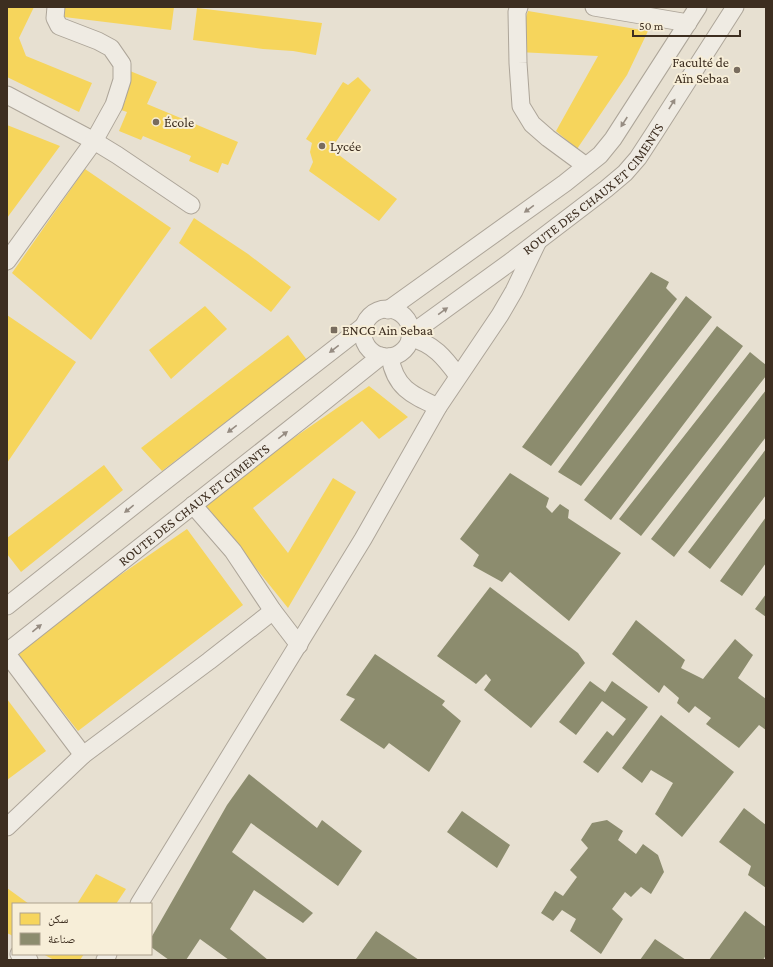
<svg xmlns="http://www.w3.org/2000/svg" width="773" height="967" viewBox="0 0 773 967" font-family="'Crimson Pro','Noto Naskh Arabic',serif">
	<style>
		.homes { fill: #f6d55c }
		.industry { fill: #8c8c6e }
		.lines { fill: none; stroke-linecap: round; stroke-linejoin: round }
		.minor-casing { stroke: #ada599; stroke-width: 19 }
		.minor { stroke: #efebe3; stroke-width: 17 }
		.oneway { fill: #968c82 }
		.poi-dot { fill: #786c5e; stroke: #f7eed8; stroke-width: 1.5 }
		.labels { text-anchor: middle; stroke-width: 4; stroke-linejoin: round; paint-order: stroke }
		.poi-label { font-size: 14px; fill: #3d2e20; stroke: #f7eed8; text-anchor: start }
		.street-label { font-size: 14px; fill: #3d2e20; stroke: #f7eed8 }
	</style>
	<rect width="100%" height="100%" fill="#e7e0d1"/>
	<path class="homes" d="M7,7h27l-15,31 7,18 66,27 -13,29 -72,-35z
		M58,7h116l-3,23 -115,-14z
		M197,8l125,15 -6,32 -23,-4 -30,-2 -70,-9z
		M528,11l120,20 -21,44 -50,74 -21,-18 42,-75 -80,-4 3,-20z
		M130,71l27,11 -10,22 91,38 -10,23 -6,-2 -4,10 -29,-12 2,-5 -48,-20 -2,4 -22,-9 8,-19 -6,-2 5,-11 -7,-3z
		M358,77l13,13 -40,59 66,50 -18,22 -70,-50 4,-9 -3,-10 2,-9 -6,-4 37,-57 5,3z
		M7,125l53,21 -53,72z
		M85,169l86,59 -80,112 -79,-67z
		M194,218l54,36 43,33 -20,25 -92,-69z
		M205,306l22,23 -56,50 -22,-29z
		M7,315l69,47 -69,101z
		M288,335l19,25 -145,111 -21,-23z
		M369,386l39,31 -29,22 -17,-18 -109,87 35,45 45,-75 23,14 -68,116 -86,-107z
		M104,465l19,25 -102,82 -14,-18v-16z
		M187,529l56,76 -165,126 -60,-76 16,-16 66,-50z
		M7,699l39,52 -39,29z
		M96,874l30,15 -10,15h-39z
		M7,888l22,16h-16v32l-6,-3z
		M43,954h41l-4,6h-26z"/>
	<path class="industry" d="M651,272l18,10 -3,6 11,11 -126,167 -29,-19z
		M686,296l26,21 -131,169 -23,-14z
		M717,326l26,20 -132,174 -27,-20z
		M750,352l16,13v11l-125,160 -22,-17z
		M766,390v47l-92,120 -23,-18z
		M766,449v46l-56,74 -22,-17z
		M510,473l39,25 -3,9 6,6 8,-9 9,6 -1,8 53,35 -52,68 -59,-49 -8,10 -29,-16 6,-11 -19,-16z
		M766,517v46l-24,33 -22,-15z
		M490,587l88,66 7,10 -54,65 -47,-38 7,-10 -5,-6 -10,10 -39,-28z
		M766,594v23l-11,-8z
		M636,620l49,40 -4,8 22,11 32,-40 18,16 -15,23 28,21v31l-7,-5 -20,23 -33,-24 5,-6 -16,-12 -6,7 -12,-10 2,-5 -15,-13 -5,8 -47,-39z
		M375,654l70,47 -3,4 19,16 -32,51 -40,-29 -5,6 -44,-29 15,-21 -9,-4z
		M590,681l15,11 7,-11 36,26 -50,66 -15,-11 24,-31 6,5 13,-17 -24,-18 -26,34 -17,-13z
		M661,715l73,57 -52,65 -27,-23 18,-31 -22,-13 -9,13 -20,-15z
		M249,774l68,54 5,-8 40,31 -24,35 -87,-63 -19,29 81,61 -10,10 -49,-33 -24,39 38,31h-39l-29,-21 -14,21h-17l-18,-13v-9l76,-133z
		M744,808l22,17v63l-18,-13 3,-9 -32,-24z
		M462,811l48,34 -13,23 -50,-36z
		M607,820l16,11 -5,9 18,14 7,-10 15,11 6,17 -13,22 -10,-7 -10,10 -6,-5 -13,17 11,10 -22,35 -31,-23 6,-12 -14,-9 -9,11 -12,-8 14,-22 8,5 14,-19 -7,-7 18,-22 -7,-8 11,-17z
		M745,911l21,16v28l-3,5h-54z
		M376,931l43,29h-61l-2,-1z
		M655,939l31,21h-46z"/>
	<g class="lines">
		<g class="minor-casing">
			<g id="minor">
				<path d="M519,7l-2,5 1,51 3,43 11,18 16,14 38,28"/>
				<path d="M594,7l94,16"/>
				<path d="M7,95l87,46 23,14 74,50"/>
				<path d="M7,261l87,-120 20,-36 8,-25v-16l-11,-16 -13,-7 -39,-15 -4,-8 1,-11"/>
				<circle cx="387" cy="333" r="24"/>
				<path d="M388,310l177,-127 35,-28 13,-16 85,-132"/>
				<path id="s1" d="M411,334l102,-74 93,-71 19,-16 13,-15 15,-23 82,-128"/>
				<path d="M410,338c23,5 35,20 48,38"/>
				<path d="M390,357c5,31 22,38 48,50"/>
				<path d="M193,505l40,46 40,60 26,34"/>
				<path d="M7,606l149,-118 209,-163"/>
				<path id="s2" d="M7,652l298,-235 76,-61"/>
				<path d="M7,654l76,101"/>
				<path d="M7,827l76,-72 126,-94 64,-50"/>
				<path d="M139,904l224,-365 75,-132 62,-92 14,-24 24,-50"/>
				<path d="M19,954l10,6"/>
				<path d="M105,960l3,-6"/>
			</g>
		</g>
		<use href="#minor" class="minor"/>
	</g>
	<defs><path id="oneway-solid" d="M-6-.8H1V-3.2L6.5 0L1 3.2V.8H-6Z"/></defs>
	<g class="oneway">
		<use href="#oneway-solid" transform="translate(672 104) rotate(-58)"/>
		<use href="#oneway-solid" transform="translate(624 122) rotate(123)"/>
		<use href="#oneway-solid" transform="translate(529 209) rotate(144)"/>
		<use href="#oneway-solid" transform="translate(443 311) rotate(-36)"/>
		<use href="#oneway-solid" transform="translate(334 349) rotate(142)"/>
		<use href="#oneway-solid" transform="translate(232 429) rotate(142)"/>
		<use href="#oneway-solid" transform="translate(283 435) rotate(-38)"/>
		<use href="#oneway-solid" transform="translate(129 509) rotate(141)"/>
		<use href="#oneway-solid" transform="translate(37 628) rotate(-39)"/>
	</g>
	<g class="poi-dot">
		<circle cx="737" cy="70" r="4"/>
		<circle cx="156" cy="122" r="4"/>
		<circle cx="322" cy="146" r="4"/>
		<rect x="330" y="326" width="8" height="8" rx="2"/>
	</g>
	<g class="labels">
		<g class="poi-label">
			<text x="729" y="67" text-anchor="end">Faculté de<tspan x="729" dy="16">Aïn Sebaa</tspan></text>
			<text x="164" y="127">École</text>
			<text x="330" y="151">Lycée</text>
			<text x="342" y="335">ENCG Ain Sebaa</text>
		</g>
		<g class="street-label">
			<text dy="5" stroke="none"><textPath href="#s1" startOffset="234">ROUTE DES CHAUX ET CIMENTS</textPath></text>
			<text dy="5" stroke="none"><textPath href="#s2" startOffset="238">ROUTE DES CHAUX ET CIMENTS</textPath></text>
		</g>
	</g>
	<rect width="773" height="967" fill="none" stroke="#3d2e20" stroke-width="16"/>
	<rect x="12" y="903" width="140" height="52" fill="#f7eed8" stroke="#ada18e"/>
	<rect x="20" y="913" width="20" height="12" fill="#f6d55c" stroke="#ada18e"/>
	<text x="48" y="923" font-size="12" fill="#3d2e20">سكن</text>
	<rect x="20" y="933" width="20" height="12" fill="#8c8c6e" stroke="#ada18e"/>
	<text x="48" y="943" font-size="12" fill="#3d2e20">صناعة</text>
	<path d="M633 30v6h107v-6" fill="none" stroke="#3d2e20" stroke-width="2"/>
	<text x="639" y="30" font-size="12" fill="#3d2e20" stroke="#f7eed8" stroke-width="3" paint-order="stroke">50 m</text>
</svg>
